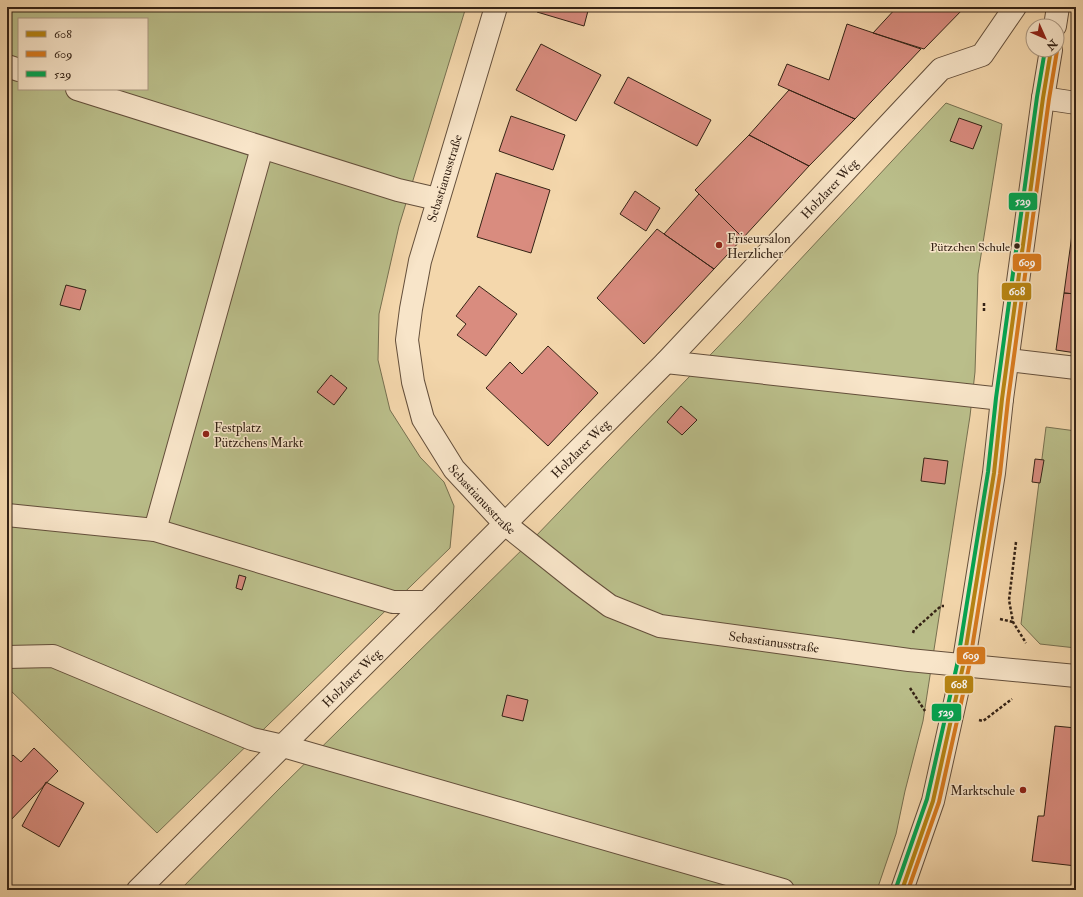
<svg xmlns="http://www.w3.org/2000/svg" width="1083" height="897" viewBox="0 0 1083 897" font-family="'IM FELL Double Pica',serif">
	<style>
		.green { fill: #babe8a; stroke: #777050; fill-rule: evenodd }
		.building { fill: #d98c7f; stroke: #342215 }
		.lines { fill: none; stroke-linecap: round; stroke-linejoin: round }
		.minor-casing { stroke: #644f3b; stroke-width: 24 }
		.path { stroke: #342215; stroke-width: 2.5; stroke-dasharray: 3 2; stroke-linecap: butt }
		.minor { stroke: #f8e5c9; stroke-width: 22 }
		.bus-1-casing { stroke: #f8e5c9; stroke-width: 7 }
		.bus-2-casing { stroke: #f8e5c9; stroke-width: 7 }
		.bus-3-casing { stroke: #f8e5c9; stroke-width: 7 }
		.bus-1 { stroke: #b78412; stroke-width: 4 }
		.bus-2 { stroke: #d97b1e; stroke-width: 4 }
		.bus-3 { stroke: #00a651; stroke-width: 4 }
		.poi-dot { fill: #8f2418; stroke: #f8e5c9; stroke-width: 1.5 }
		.bus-dot { fill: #342215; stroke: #f8e5c9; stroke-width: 1.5 }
		.labels { text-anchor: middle; stroke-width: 3; stroke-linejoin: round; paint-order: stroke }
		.bus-label { font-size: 12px; fill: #342215; stroke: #f8e5c9; text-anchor: end }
		.street-label { font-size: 13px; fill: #342215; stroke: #f8e5c9 }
		.poi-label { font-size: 13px; fill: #342215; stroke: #f8e5c9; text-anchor: start }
		.line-badge { stroke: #f8e5c9; stroke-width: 1.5 }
		.badge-label { font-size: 11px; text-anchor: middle; font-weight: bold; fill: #fff }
	</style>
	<rect width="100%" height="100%" fill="#f4d7ac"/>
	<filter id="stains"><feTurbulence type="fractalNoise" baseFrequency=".005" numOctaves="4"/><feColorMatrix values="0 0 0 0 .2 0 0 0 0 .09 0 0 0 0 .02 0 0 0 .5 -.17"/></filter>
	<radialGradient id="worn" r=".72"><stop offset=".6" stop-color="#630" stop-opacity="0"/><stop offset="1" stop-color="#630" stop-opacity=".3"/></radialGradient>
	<path class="green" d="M7,7h459l-67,219 -20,88 -1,46 12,50 30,47 24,25 10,24 -4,42 -293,285 -150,-146zM19,19h128v70h-128z
		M946,103l56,21 -24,150 -3,98 -5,44 -47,305 -18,70 -9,43 -19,56h-697l99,-101 255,-251 207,-215z
		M1046,427l30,4v217l-36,-4 -19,-20z"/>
	<path class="building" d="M538,7h51l-5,19 -47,-14z
		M897,7h68l-41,42 -51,-16z
		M847,24l74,25 -66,70 -77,-34 9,-21 42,16z
		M541,44l60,31 -25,46 -60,-31z
		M628,77l83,43 -14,26 -83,-43z
		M789,90l66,29 -46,47 -60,-31z
		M511,116l54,19 -12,35 -54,-19z
		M959,118l23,8 -9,23 -23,-8z
		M749,135l60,31 -66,72 -48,-48z
		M496,173l54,17 -19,63 -54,-16z
		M635,191l25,17 -14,23 -26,-17z
		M699,194l44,44 -29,31 -50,-35z
		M1076,201v41h-5z
		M657,229l57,40 -70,75 -47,-46z
		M1071,242h5v52l-12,-1z
		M66,285l20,5 -6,20 -20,-5z
		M479,286l38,28 -31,42 -29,-21 9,-11 -10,-8z
		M1064,293l12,1v59l-20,-3z
		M548,346l50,47 -50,53 -62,-58 24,-26 12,12z
		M331,375l16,13 -13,17 -17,-13z
		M681,406l16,14 -15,15 -15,-13z
		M924,458l24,3 -3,23 -24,-3z
		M1035,459l9,1 -4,23 -8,-1z
		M239,575l7,2 -4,13 -6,-2z
		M507,695l21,5 -5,21 -21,-5z
		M1055,726l21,2v138l-44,-5 6,-45h6z
		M34,748l24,23 -51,53v-63l6,-6 8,7z
		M46,782l38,21 -25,44 -37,-21z"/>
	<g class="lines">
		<g class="minor-casing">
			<g id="minor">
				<path id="s1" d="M496,7l-76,254 -9,48 -4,31 6,42 10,37 31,50 51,55 74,59 31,23 50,20 249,34 167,16"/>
				<path d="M1055,26l3,-19"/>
				<path d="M7,66l12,4"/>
				<path d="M77,89l321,101 39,9"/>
				<path d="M1043,98l33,5"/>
				<path d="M1008,360l68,8"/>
				<path d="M666,362l336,37"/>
				<path d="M7,515l148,15 238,72h34"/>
				<path d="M155,530l107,-382"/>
				<path d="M7,657l46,-1 199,83 31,7 500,144"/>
				<path id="s2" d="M138,890l289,-288 239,-240 275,-293 41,-14 33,-48"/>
				<path d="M902,890l31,-89 30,-135 31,-193 8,-74 41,-301 8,-48"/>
			</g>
		</g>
		<path class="path" d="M984,311v-9
			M1016,542l-7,58 4,22 13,21
			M1000,619l13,3
			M913,633l1,-3 27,-24h3
			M910,688l15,23
			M979,720l4,1 29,-22"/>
		<use href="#minor" class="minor"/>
		<g class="bus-1-casing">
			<path id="bus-1" d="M902,890l31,-89 30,-135 31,-193 8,-74 41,-301 8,-48"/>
		</g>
		<g class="bus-2-casing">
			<path id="bus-2" d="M908,890l31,-88 30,-135 31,-193 8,-74 41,-301 8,-48"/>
		</g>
		<g class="bus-3-casing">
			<path id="bus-3" d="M896,888l31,-89 30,-134 31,-193 8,-74 41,-301 8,-47"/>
		</g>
		<use href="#bus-1" class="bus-1"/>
		<use href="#bus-2" class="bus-2"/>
		<use href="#bus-3" class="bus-3"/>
	</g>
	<g class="poi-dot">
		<circle cx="719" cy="245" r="4"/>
		<circle cx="206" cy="434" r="4"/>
		<circle cx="1023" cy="790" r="4"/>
	</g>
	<circle class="bus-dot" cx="1017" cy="246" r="3.5"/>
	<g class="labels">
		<g class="bus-label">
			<text x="1010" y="251">Pützchen Schule</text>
		</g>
		<g class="street-label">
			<text transform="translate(444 178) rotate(-73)" y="5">Sebastianusstraße</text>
			<text dy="5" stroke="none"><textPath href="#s2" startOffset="985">Holzlarer Weg</textPath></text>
			<text dy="5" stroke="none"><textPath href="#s2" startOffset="625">Holzlarer Weg</textPath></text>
			<text dy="5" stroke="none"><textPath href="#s1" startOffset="526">Sebastianusstraße</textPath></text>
			<text dy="5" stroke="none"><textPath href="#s1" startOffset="862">Sebastianusstraße</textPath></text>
			<text dy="5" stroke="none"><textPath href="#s2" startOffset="301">Holzlarer Weg</textPath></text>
		</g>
		<g class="poi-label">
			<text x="727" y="243">Friseursalon<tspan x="727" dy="15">Herzlicher</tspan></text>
			<text x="214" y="432">Festplatz<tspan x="214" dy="15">Pützchens Markt</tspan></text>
			<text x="1015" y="795" text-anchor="end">Marktschule</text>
		</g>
	</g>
	<g class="line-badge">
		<rect x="1008" y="192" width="30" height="19" rx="4" fill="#00a651"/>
		<rect x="1012" y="253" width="30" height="19" rx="4" fill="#d97b1e"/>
		<rect x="1001" y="282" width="31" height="19" rx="4" fill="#b78412"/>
		<rect x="956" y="646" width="30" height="19" rx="4" fill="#d97b1e"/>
		<rect x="944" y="675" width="30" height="19" rx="4" fill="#b78412"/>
		<rect x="931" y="703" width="31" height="19" rx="4" fill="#00a651"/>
	</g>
	<g class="badge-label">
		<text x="1023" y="205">529</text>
		<text x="1027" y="266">609</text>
		<text x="1017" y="295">608</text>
		<text x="971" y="659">609</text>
		<text x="959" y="688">608</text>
		<text x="946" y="716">529</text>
	</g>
	<rect width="1083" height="897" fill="none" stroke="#f4d7ac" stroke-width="24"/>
	<rect x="8" y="8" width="1067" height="881" fill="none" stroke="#342215" stroke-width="2"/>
	<rect x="12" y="12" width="1059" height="873" fill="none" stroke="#342215"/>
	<rect x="18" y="18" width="130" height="72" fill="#f8e5c9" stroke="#aa9781"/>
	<rect x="26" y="31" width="20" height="6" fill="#b78412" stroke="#aa9781"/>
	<text x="54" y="38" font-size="12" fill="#342215">608</text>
	<rect x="26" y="51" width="20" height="6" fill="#d97b1e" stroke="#aa9781"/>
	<text x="54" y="58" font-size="12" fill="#342215">609</text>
	<rect x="26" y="71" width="20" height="6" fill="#00a651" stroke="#aa9781"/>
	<text x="54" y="78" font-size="12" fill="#342215">529</text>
	<g transform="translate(1045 38) rotate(135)"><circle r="19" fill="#f8e5c9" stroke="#aa9781"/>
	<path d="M0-3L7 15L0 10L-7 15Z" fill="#8f2418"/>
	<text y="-6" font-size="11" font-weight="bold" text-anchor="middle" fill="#342215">N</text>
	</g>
	<rect width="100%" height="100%" filter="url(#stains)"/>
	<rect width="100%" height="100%" fill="url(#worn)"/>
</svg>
